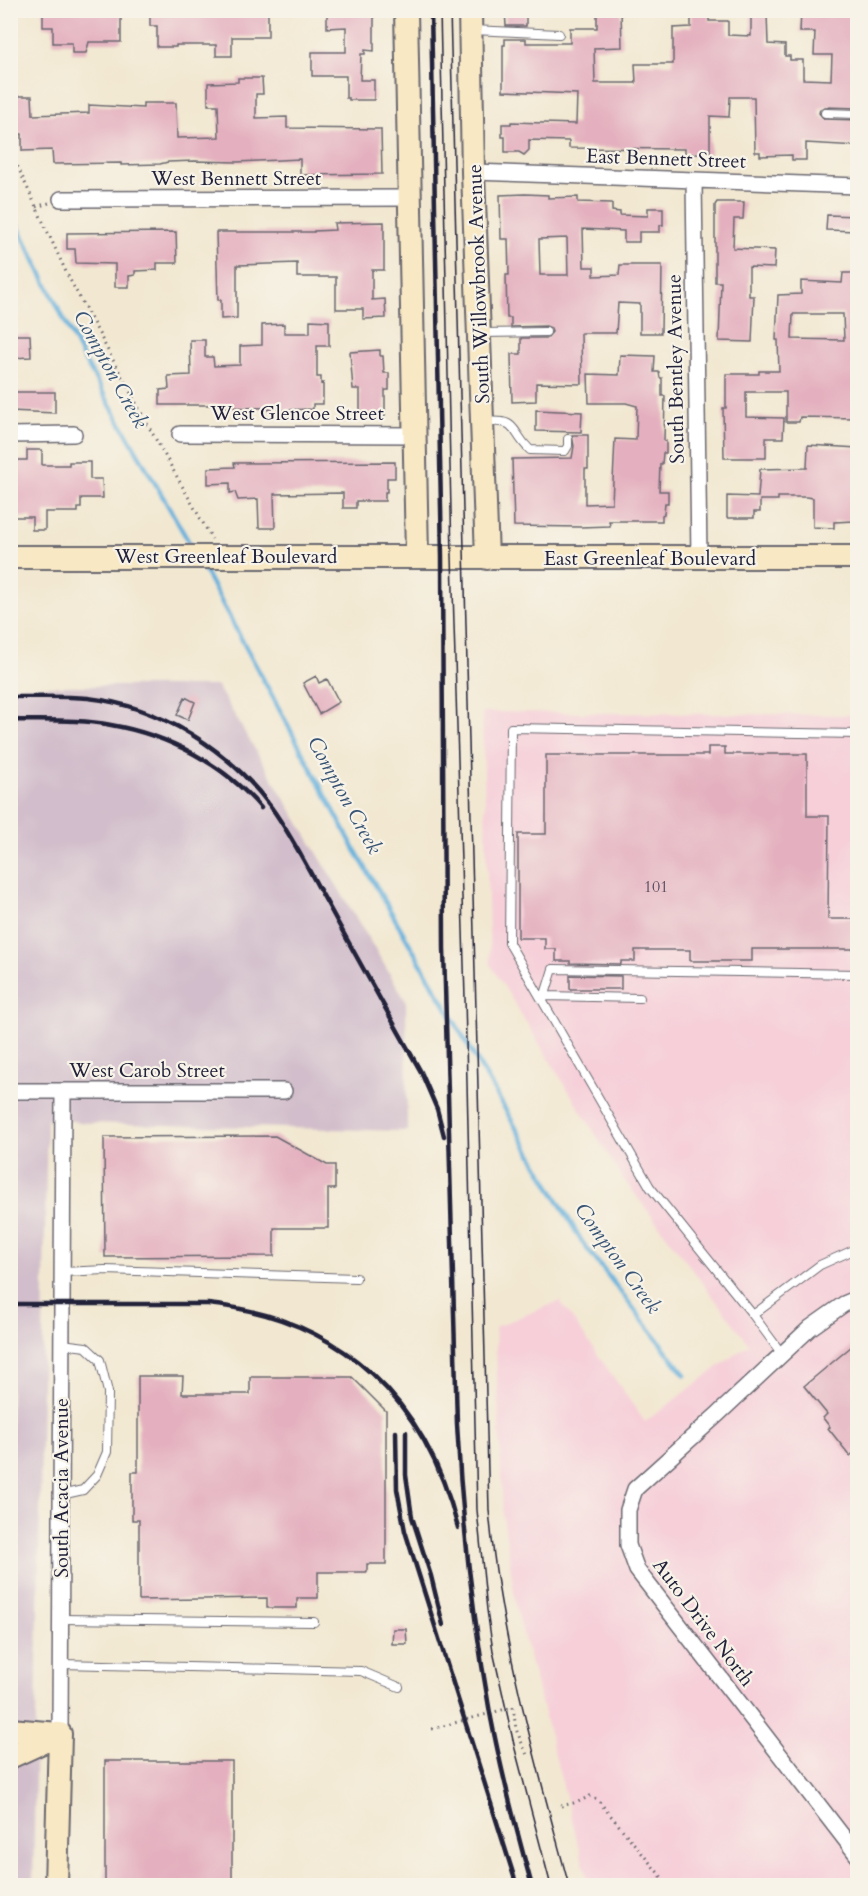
<svg xmlns="http://www.w3.org/2000/svg" width="868" height="1896" viewBox="0 0 868 1896" font-family="Cardo,serif">
	<style>
		.built { fill: #f6cfd9 }
		.industrial { fill: #d1bdcb }
		.lines { fill: none; stroke-linecap: round; stroke-linejoin: round }
		.stream { stroke: #61afdb; stroke-width: 4.5 }
		.building { fill: #e4b0bf; fill-rule: evenodd }
		.lane-casing { stroke: #6b6770; stroke-width: 10 }
		.street-casing { stroke: #6b6770; stroke-width: 18 }
		.secondary-casing { stroke: #6b6770; stroke-width: 26 }
		.path { stroke: #6b6770; stroke-width: 3; stroke-dasharray: 1.5 4.5; stroke-linecap: butt }
		.lane { stroke: #fff; stroke-width: 8 }
		.street { stroke: #fff; stroke-width: 15 }
		.secondary { stroke: #f8e8c3; stroke-width: 22 }
		.tram { stroke: #22223b; stroke-width: 1.5 }
		.rail { stroke: #22223b; stroke-width: 4.5 }
		.labels { text-anchor: middle; stroke-width: 4.5; stroke-linejoin: round; paint-order: stroke }
		.number-label { font-size: 16px; fill: #52465c }
		.street-label { font-size: 20px; fill: #22223b; stroke: #f7f3e8 }
		.water-label { font-size: 21px; font-style: italic; fill: #385373; stroke: #f7f3e8 }
	</style>
	<rect width="100%" height="100%" fill="#f7f3e8"/>
	<filter id="ink" filterUnits="userSpaceOnUse"><feTurbulence type="fractalNoise" baseFrequency=".0167" numOctaves="2"/><feDisplacementMap in="SourceGraphic" scale="12" xChannelSelector="R" yChannelSelector="G"/><feConvolveMatrix kernelMatrix="1 2 1 2 8 2 1 2 1" color-interpolation-filters="sRGB"/></filter>
	<filter id="wash" filterUnits="userSpaceOnUse"><feTurbulence type="fractalNoise" baseFrequency=".008" numOctaves="4" result="noise"/><feDisplacementMap in="SourceGraphic" scale="24" xChannelSelector="R" yChannelSelector="G"/><feGaussianBlur stdDeviation="1.35" result="paint"/><feColorMatrix in="noise" values="0 0 0 0 0 0 0 0 0 0 0 0 0 0 0 0 0 1.4 0 .05"/><feComposite in="paint" operator="in"/></filter>
	<g filter="url(#wash)">
		<rect width="100%" height="100%" fill="#f2e8d1"/>
		<path class="built" d="M482,712l375,3v1170h-268l-73,-278 -13,-92 -8,-188 65,-26 85,121 104,-78 -127,-167 -132,-213z"/>
		<path class="industrial" d="M11,686h206l189,315 1,130 -318,-8 -42,-5 -14,767 -22,1z"/>
		<g class="lines">
			<path class="stream" d="M10,210l72,146 112,195
				M201,564l153,284 228,394 103,133"/>
		</g>
		<g id="blocks">
			<path class="building" d="M43,10h78v32h-32l-3,11h-14v-10h-19v-16h-10z
				M150,10h118v27h-36v19h-16v-11h-40v2h-19v-21h-7z
				M327,10h47v41l-9,-1v4h-4l-1,26h14v20h-25v-2h-3v-22h-34v-24h34v-25l-19,1z
				M505,10h21v16h-20z
				M597,10h24l1,37 -28,1 1,35h41l-1,-19h38v-36l18,-1v-17h18v11h19v14l23,1v-22h16l1,30 17,1v11h5v4h13v19l28,1 1,-25h-18l1,-23h-15l1,-21 57,-1v98l-33,-1 -5,2 -1,4 5,6 34,1v26l-52,-3v17h-14v-5l-32,1v-4h-5l-1,-55h-24l-1,20 -19,-1v38h-25v-5l-116,-1v-7l-40,-1v10l-5,5 -5,-3h-14v-15h-3v-13h9v-2l65,2 1,-30 -74,-3v-46h2v-6h21v4h44v-15h27z
				M238,78h24l1,16h-7v24l31,-1v11l94,1 1,45 -82,1v-16l-63,3 -42,-1 -27,1 -8,2 -39,1v-2l-68,1 -1,-14 -30,1v-17h-8v-16h-2l-1,-22h21l1,19 56,-2v-8l54,3v-5h33l1,35 42,-1 -1,-32h-10v-22l30,-1z
				M525,194l23,1v3l30,-1v5l34,1v8l8,1v3l28,1v-8h15v17h-3v7h-21v10h-15v-11l-41,-2 1,38h10v9l25,-1 1,-10h42l-1,68h-21v-29l-22,-1 -2,30h-35l1,51 -46,-1v18l-24,1 -1,-48h10v-16h26l5,-6 -1,-4 -5,-2 -35,1v-9h-4l-1,-43h3l-1,-36h-7l-1,-44zM567,238l1,37h-28l-1,-36z
				M717,202h27l-1,17h-9l-1,29 42,2 -1,18 -25,-1v29h5l-2,46 -33,-1 2,-59h-6v-77z
				M827,215l31,1v15l-32,-1z
				M384,222v48h-12v30l13,-1 1,19 -23,1v-10h-27v-32h-39v-14l-60,2v53l-16,1v-19h-3l-2,-68h98v-1l21,-1 -1,-7z
				M176,232l1,31h-20v7l-22,1v4l-6,1v11h-14v-23l-39,-1 -1,-14h-8v-16z
				M843,273h15v145l-58,-1 -1,5h-13v-30h-40v25l38,1 -1,20h-17v20h-42l-1,-50h3v-34h33v-3h20l-1,-31h-2l2,-45 23,-1v-13l41,2zM793,314h50l1,26 -52,-1z
				M310,320l19,1v25h-12v31h4v7l2,-1v21h-10v5l-32,1h-12v-2l-50,-1v-2h-59v-15l9,-1 -1,-13 23,-1 -1,-35h15v17h8l1,9 26,-1v-19l22,-1v-20l22,-1v9h26z
				M10,335h20l1,22 -21,1z
				M380,350v6h3l1,17h5v17h-4v26h-25v-27h-7l-3,-37z
				M620,355l35,1 -1,16h5l1,6h2v18h3l-1,45h2v12h-3l-1,11h-2l-1,27h9v12h-3l-1,11 -2,1v6h-53l1,5 -30,1 -66,-1 -2,-67 60,-1 2,-12 -2,-11h16v34h-3v35l27,-1 3,-64 21,1 1,-34 -11,-3h-37l-1,-29 31,1z
				M10,392h45v21l-45,-2z
				M536,410l46,2 -1,20 -45,-1z
				M808,445l50,3v40h-4l1,33 -21,1v6l-21,-1v-29l-7,-1h-28v3h-18v12h-6v6h-27v-22l31,1 2,-28 47,-1z
				M27,450h15v15h27v-3h21v17h12l1,19h-22v10h-3v4h-33v18h-13v-13h-22v-51h2l1,-6h14z
				M395,462v16h-8v14h-2v9h-29v7h-13v-15l-69,1 1,34h-16l-1,-29 -20,1 -3,-8 -5,1v-10l-22,1v-16l27,-1 -1,-4z
				M316,676l3,7 8,-4 12,23 -20,12 -16,-31z
				M185,697l10,5 -7,18 -11,-5z
				M708,747h17v7h82v62h22l-1,103h30v30h-106v12h-62v-11h-55v11h-14v3l-51,-1v-2h-14v-12h-11v-11h-27v-104h28v-79h162z
				M570,975l51,1v13h-51z
				M275,1136l52,29h8v24h-7v39h-54v28l-169,1 -1,-120z
				M858,1341v108l-8,7 -22,-28 2,-1 -7,-9 4,-4 -23,-28z
				M138,1376h45l-1,18h68v-17h102l34,34v153h-19v8h-49v26h-21v10h-30v-10l-128,2v-80h-7v-48h6z
				M393,1629h13l1,15h-15z
				M105,1761h127v125h-127z"/>
		</g>
	</g>
	<g filter="url(#ink)">
		<use href="#blocks" fill-opacity="0" stroke="#6b6770" stroke-width="1.5"/>
		<g class="lines">
			<g class="lane-casing">
				<path id="lane" d="M472,30l87,4
					M825,113l33,1
					M481,333l65,-1
					M484,422c36,-3 25,8 46,28l35,1 3,-5v-7
					M858,734l-347,-6 -2,215 141,244 103,128 67,-50 38,-17
					M544,996l96,2
					M543,1001l10,-32 305,5
					M63,1272l42,-2 251,8
					M753,1315l29,39
					M61,1495l22,-5 14,-15 10,-23 1,-60 -8,-32 -14,-13 -24,-3
					M61,1619l253,3
					M61,1664l300,7 38,16"/>
			</g>
			<g class="street-casing">
				<path id="street" d="M473,172l385,14
					M694,180l5,378
					M61,199l349,-1
					M180,434l234,1
					M10,435l64,-1
					M10,1091h274
					M858,1298l-14,6 -34,24 -92,86 -83,75 -7,21v35l9,25 221,286
					M60,1734l3,-643"/>
			</g>
			<g class="secondary-casing">
				<path id="secondary" d="M406,10l11,546
					M470,10l3,162 14,386
					M10,557h848
					M10,1730l49,4
					M10,1757l50,-23
					M56,1886l4,-152"/>
			</g>
			<path class="path" d="M10,150l57,124 83,155 62,110
				M36,207l13,-4
				M432,1729l81,-22 3,22 11,26
				M561,1806l17,-4 12,-6 7,3 72,87"/>
			<use href="#lane" class="lane"/>
			<use href="#street" class="street"/>
			<use href="#secondary" class="secondary"/>
			<path class="tram" d="M440,10l12,546 13,442 12,512 10,100 6,41 22,98 36,137
				M450,10c11,500 23,1000 39,1500 11,128 47,252 80,376"/>
			<path class="rail" d="M431,10l11,547 2,391 13,476c5,97 16,194 33,289 11,58 26,116 42,173
				M10,697c26,0 52,-1 78,1 71,8 141,51 183,109 21,29 37,62 55,94 31,57 63,114 95,171l16,37 7,27
				M10,720c34,1 69,-1 101,5 57,10 113,39 150,83
				M10,1304h198c134,14 218,96 250,224
				M396,1432l1,57 8,42 112,355
				M406,1432v43l6,42 19,59 12,49"/>
		</g>
	</g>
	<g class="labels">
		<g class="number-label">
			<text x="656" y="892">101</text>
		</g>
		<g class="street-label">
			<text transform="translate(666 158) rotate(2)" y="7">East Bennett Street</text>
			<text x="236" y="185">West Bennett Street</text>
			<text transform="translate(478 284) rotate(-92)" y="7">South Willowbrook Avenue</text>
			<text transform="translate(675 369) rotate(-91)" y="7">South Bentley Avenue</text>
			<text x="297" y="420">West Glencoe Street</text>
			<text x="226" y="563">West Greenleaf Boulevard</text>
			<text x="650" y="565">East Greenleaf Boulevard</text>
			<text x="147" y="1077">West Carob Street</text>
			<text transform="translate(61 1488) rotate(-90)" y="7">South Acacia Avenue</text>
			<text transform="translate(704 1622) rotate(53)" y="7">Auto Drive North</text>
		</g>
		<g class="water-label">
			<text transform="translate(111 369) rotate(61)" y="7">Compton Creek</text>
			<text transform="translate(345 795) rotate(61)" y="7">Compton Creek</text>
			<text transform="translate(618 1258) rotate(54)" y="7">Compton Creek</text>
		</g>
	</g>
	<rect width="868" height="1896" fill="none" stroke="#f7f3e8" stroke-width="36"/>
</svg>
